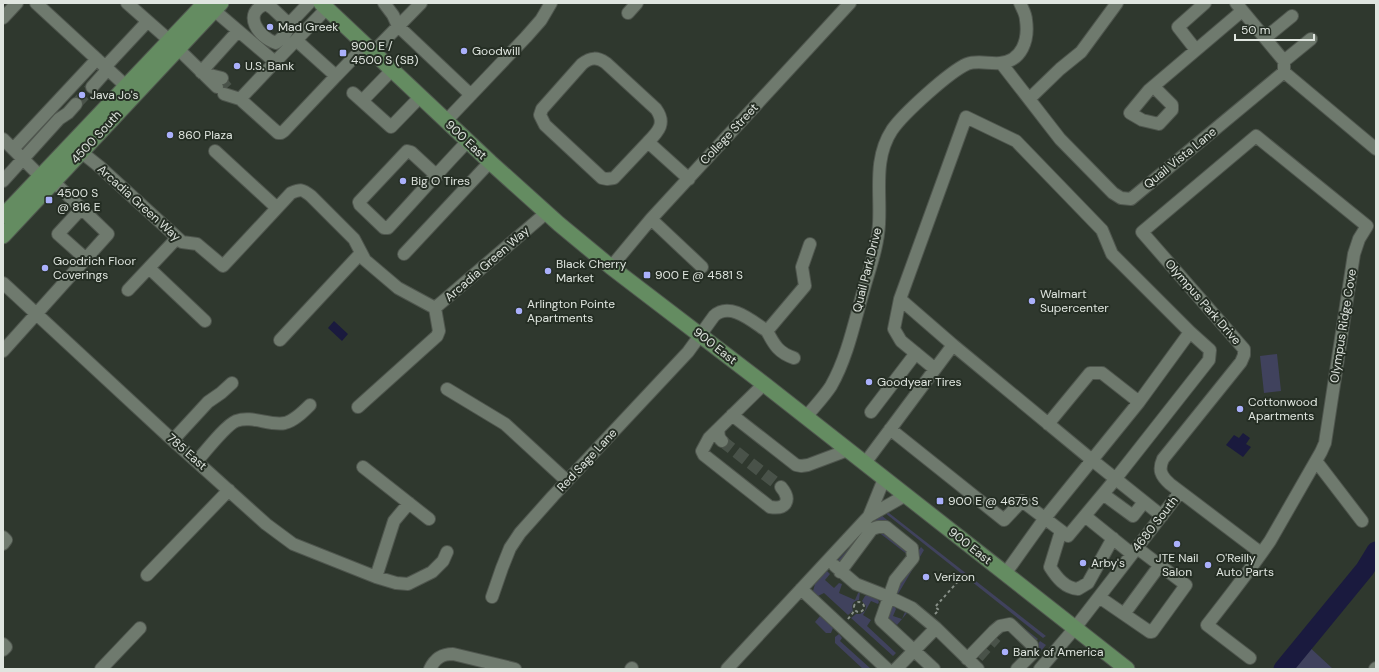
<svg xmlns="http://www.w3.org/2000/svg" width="1379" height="672" viewBox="0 0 1379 672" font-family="'DM Sans',sans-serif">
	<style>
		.green { fill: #40425d }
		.water { fill: #1a1a3e }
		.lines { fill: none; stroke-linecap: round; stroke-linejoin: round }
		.river { stroke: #1a1a3e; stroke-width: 19 }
		.minor-tunnel { stroke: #495249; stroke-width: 12; stroke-dasharray: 12 6; stroke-linecap: butt }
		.minor-casing { stroke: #4f564e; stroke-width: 14 }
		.major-casing { stroke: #4f564e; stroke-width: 17 }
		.path { stroke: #889088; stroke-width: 2; stroke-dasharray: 3 3; stroke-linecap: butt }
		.minor { stroke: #6f7a6e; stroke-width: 12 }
		.major { stroke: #648c61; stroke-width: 15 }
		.poi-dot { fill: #aab0fb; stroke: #252e24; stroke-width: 1.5 }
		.labels { text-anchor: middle; stroke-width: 4; stroke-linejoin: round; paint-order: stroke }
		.poi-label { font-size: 12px; fill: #dfe5df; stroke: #252e24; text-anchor: start }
		.street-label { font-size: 12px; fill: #dfe5df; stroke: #252e24 }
	</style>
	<rect width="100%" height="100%" fill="#2f382e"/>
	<path class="green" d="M1277,354l4,37 -17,2 -4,-37z
		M885,513h4l157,123 -3,2z
		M881,515l37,30 -2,3 3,2 2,-3 3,3 -26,44 -3,-2 19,-33 -30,-36 -44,41 -3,-3z
		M880,530l6,2 22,19 1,3 -1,4 -16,22 -3,-1 19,-24 -31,-24 -17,23 -2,-1 18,-22z
		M827,571l3,3 -5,6 9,8 5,-5 3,1 -3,9 16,7 3,-7 2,-1 -1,8c-6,1 -8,5 -6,11l-5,4 -24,-22 -6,3 -5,-5 2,-7z
		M867,595l11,5 1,2 -1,2 -7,-3 -8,14 8,5 -4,6 29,27 -3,3 -42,-38 5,-4h4l5,-3 1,-5 -4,-5 3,-5z
		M894,606l2,3 -3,7 9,3 3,-7 2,1 -10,12 -9,-8 4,-10z
		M820,616l13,12 -2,5h-5l-11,-11z
		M1024,628l14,11 -3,3 3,2 2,-3 6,4 -20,24h-3l11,-12 -11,-27z
		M839,634l3,4 -2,3 31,28h-8l-28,-26v-6z
		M1305,643l28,26h-50z"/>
	<path class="water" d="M334,321l14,13 -6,7 -14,-13z
		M1243,433l7,5 -4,6 5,3 -8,10 -17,-12 8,-10 5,3z"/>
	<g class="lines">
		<path class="river" d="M1283,669l82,-100 11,-18"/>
		<path class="minor-tunnel" d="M221,81l6,7
			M76,104l16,-17
			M722,441l59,46
			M978,657l18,-20"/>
		<g class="minor-casing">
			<path id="minor" d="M36,3l90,83
				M127,3l42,37 48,47
				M384,3l9,12 5,11 73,69
				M1236,3l48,58v11
				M208,5l67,57 52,-54
				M628,13l9,-10
				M3,18l14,-15
				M289,24l-17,-16 -6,-4c-25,9 -7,34 10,39 6,-5 12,-10 13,-19l20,-21
				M1265,38l27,-22
				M296,40l40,36 30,-31
				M1196,50l-18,-23 27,-24
				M373,52l48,-49
				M1284,61l27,-22
				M275,62l-35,37 38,34h3l3,-2 52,-55
				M1001,63l59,76 53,54 8,5 10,1 153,-127
				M105,67l42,-45
				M392,70l-30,31 29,26 30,-31
				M201,72l37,-41
				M1284,72l92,77
				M202,73l20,5
				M92,87l16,-18
				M1154,87l18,18v5l-13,14 -17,-4 -12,-7 19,-23 93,-79
				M353,93l9,8
				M224,94l16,5
				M1029,99l31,-30 21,-17 36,-49
				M446,121l80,-84 15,-17 10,-17
				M3,139l37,37
				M648,142l-34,36 -7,1 -5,-1 -57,-53 -5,-10 2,-6 40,-45c9,-7 15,-7 24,-1l50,46c10,14 3,22 -8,33l41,37
				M75,147l25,20 82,75 15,2 26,22 68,-73c10,-4 11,-4 20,3l43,43 11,21 33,28 37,20
				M13,149l84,-90
				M215,151l62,57
				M437,176l-26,-24 -4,-1 -48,51 1,3 24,23h4c27,-29 53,-59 80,-87
				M3,181l56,-62 9,-6 8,-9
				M82,208l-24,26 28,25
				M651,219l51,48
				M404,254l86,-92
				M611,267l40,-48 199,-216
				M149,268l56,53
				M3,283l164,152 99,89 27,20 83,33 20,6 12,1 24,-12 11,-11 4,-9
				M128,290l49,-52
				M900,299l-6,30 7,12 34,28
				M435,308l111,-95
				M767,331c7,14 12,22 27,27
				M280,340l81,-87
				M3,351l105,-117 -54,-52
				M764,384l-55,54 -7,13 2,4 66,52c16,3 22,-7 11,-20
				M447,389l58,35 62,57
				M358,407l79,-71 2,-5 -4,-23
				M871,412l45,-59
				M732,415l64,50 5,1 7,-1 40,-15
				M806,417c8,-10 18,-20 25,-31 16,-28 23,-62 32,-94 6,-22 15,-45 16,-68 2,-32 -6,-65 13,-94 11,-16 57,-58 75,-66 10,-4 22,0 33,-1 22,-2 29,-23 26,-43 0,-6 -4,-12 -6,-17
				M1048,424l42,-51h12l37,29
				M719,428c-1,5 -1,10 3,13
				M890,429l114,91 18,-19 46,35 45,-54 96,-122 1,-10 -20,-18
				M173,440l35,-38 13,-9 11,-10
				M197,461c8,-9 29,-36 39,-40 16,-6 33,5 49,2 9,-2 18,-11 25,-18
				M1316,461l46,60
				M865,463l88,-118 -53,-46 66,-182 50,24 86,89 10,24 78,78 -51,70 -47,58 -139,-115
				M363,467l66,52
				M1103,494l30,22 11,-14
				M869,516l15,-37
				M1085,516l47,38
				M1061,531l-11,36c7,11 15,21 28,22l10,-6 25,-45
				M3,537l3,3 -3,4
				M835,566l21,18 33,13 23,11 24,20 -40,41
				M840,572l32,-43 6,-2h8l26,21 1,10 -18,22 -14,40 53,49
				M1005,574l40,-56 47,-58 70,56
				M147,575l82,-85
				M376,577l18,-56 15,-18
				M801,589l86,80
				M492,597l10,-29 8,-20 10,-15 33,-37 135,-144 26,-36c16,-15 39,6 53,15l38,-45 -3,-19 8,-23
				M1099,597l51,35h2l34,-47 -49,-37
				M1124,614l36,-49
				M936,628l42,41
				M3,644l3,3 -3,3
				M1250,658l-43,-33c22,-28 43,-55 63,-84l51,-89 4,-9 29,-189 5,-15 8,-13 -111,-90 -114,96 102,117v6l-3,7 -78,97c-5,11 -2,17 7,25l91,69
				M967,659l27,-28 6,-5 10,-2 22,21v9l-15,15
				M101,669l39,-41
				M430,669c5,-11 12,-15 23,-15l62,15
				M631,669l1,-1
				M727,669l142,-153 37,-21
				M1040,669l35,-41 105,-136
				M1375,669l1,-1"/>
		</g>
		<g class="major-casing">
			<path id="major" d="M321,3l169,159 69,62 52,43 153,117 363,285
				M3,216l202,-213
				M3,236l218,-233"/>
		</g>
		<path class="path" d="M854 607a5 5 0 1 1 10 0a5 5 0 1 1-10 0Z
			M935,614l4,-4 -4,-3 27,-30
			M848,619l7,-9"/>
		<use href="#minor" class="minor"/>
		<use href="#major" class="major"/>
	</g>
	<g class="poi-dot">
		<circle cx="270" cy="27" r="4"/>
		<circle cx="464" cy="51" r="4"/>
		<rect x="339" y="49" width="8" height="8" rx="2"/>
		<circle cx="237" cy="66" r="4"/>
		<circle cx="82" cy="95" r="4"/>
		<circle cx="170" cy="135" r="4"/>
		<circle cx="403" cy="181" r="4"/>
		<rect x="45" y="196" width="8" height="8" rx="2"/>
		<circle cx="45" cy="268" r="4"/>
		<circle cx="548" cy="271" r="4"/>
		<rect x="643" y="271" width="8" height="8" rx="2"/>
		<circle cx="1032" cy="301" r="4"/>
		<circle cx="519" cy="311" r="4"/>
		<circle cx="869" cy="382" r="4"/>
		<circle cx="1240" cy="409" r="4"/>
		<rect x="936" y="497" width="8" height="8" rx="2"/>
		<circle cx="1177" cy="544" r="4"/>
		<circle cx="1083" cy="563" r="4"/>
		<circle cx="1208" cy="565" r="4"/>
		<circle cx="926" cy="577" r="4"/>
		<circle cx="1005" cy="652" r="4"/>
	</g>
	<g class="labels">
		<g class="poi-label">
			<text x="278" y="31">Mad Greek</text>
			<text x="351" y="50">900 E /<tspan x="351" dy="14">4500 S (SB)</tspan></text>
			<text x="472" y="55">Goodwill</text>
			<text x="245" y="70">U.S. Bank</text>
			<text x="90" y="99">Java Jo's</text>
			<text x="178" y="139">860 Plaza</text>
			<text x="411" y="185">Big O Tires</text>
			<text x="57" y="197">4500 S<tspan x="57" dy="14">@ 816 E</tspan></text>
			<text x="53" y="265">Goodrich Floor<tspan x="53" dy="14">Coverings</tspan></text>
			<text x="556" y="268">Black Cherry<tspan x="556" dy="14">Market</tspan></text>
			<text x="655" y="279">900 E @ 4581 S</text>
			<text x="1040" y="298">Walmart<tspan x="1040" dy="14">Supercenter</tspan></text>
			<text x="527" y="308">Arlington Pointe<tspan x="527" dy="14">Apartments</tspan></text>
			<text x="877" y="386">Goodyear Tires</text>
			<text x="1248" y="406">Cottonwood<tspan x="1248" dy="14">Apartments</tspan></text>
			<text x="948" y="505">900 E @ 4675 S</text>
			<text x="1177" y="562" text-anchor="middle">JTE Nail<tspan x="1177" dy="14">Salon</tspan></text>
			<text x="1216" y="562">O'Reilly<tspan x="1216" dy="14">Auto Parts</tspan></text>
			<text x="1091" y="567">Arby's</text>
			<text x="934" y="581">Verizon</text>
			<text x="1013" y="656">Bank of America</text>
		</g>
		<g class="street-label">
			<text transform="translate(729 134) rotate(-47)" y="4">College Street</text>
			<text transform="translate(96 137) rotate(-47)" y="4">4500 South</text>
			<text transform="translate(466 140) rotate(43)" y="4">900 East</text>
			<text transform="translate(1180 158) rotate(-39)" y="4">Quail Vista Lane</text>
			<text transform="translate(139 203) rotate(42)" y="4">Arcadia Green Way</text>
			<text transform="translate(487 264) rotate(-41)" y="4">Arcadia Green Way</text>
			<text transform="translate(867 270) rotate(-76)" y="4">Quail Park Drive</text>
			<text transform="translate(1203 302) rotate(49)" y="4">Olympus Park Drive</text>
			<text transform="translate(1343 326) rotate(-81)" y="4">Olympus Ridge Cove</text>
			<text transform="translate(715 346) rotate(38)" y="4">900 East</text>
			<text transform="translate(187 452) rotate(41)" y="4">785 East</text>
			<text transform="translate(587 460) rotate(-47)" y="4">Red Sage Lane</text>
			<text transform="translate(1155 524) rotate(-52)" y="4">4680 South</text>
			<text transform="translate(970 546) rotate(38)" y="4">900 East</text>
		</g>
	</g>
	<rect width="1379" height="672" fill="none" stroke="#dfe5df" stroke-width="8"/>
	<path d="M1235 34v6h79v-6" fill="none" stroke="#dfe5df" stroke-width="2"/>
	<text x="1241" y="34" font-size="12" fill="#dfe5df" stroke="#252e24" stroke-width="3" paint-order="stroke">50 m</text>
</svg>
